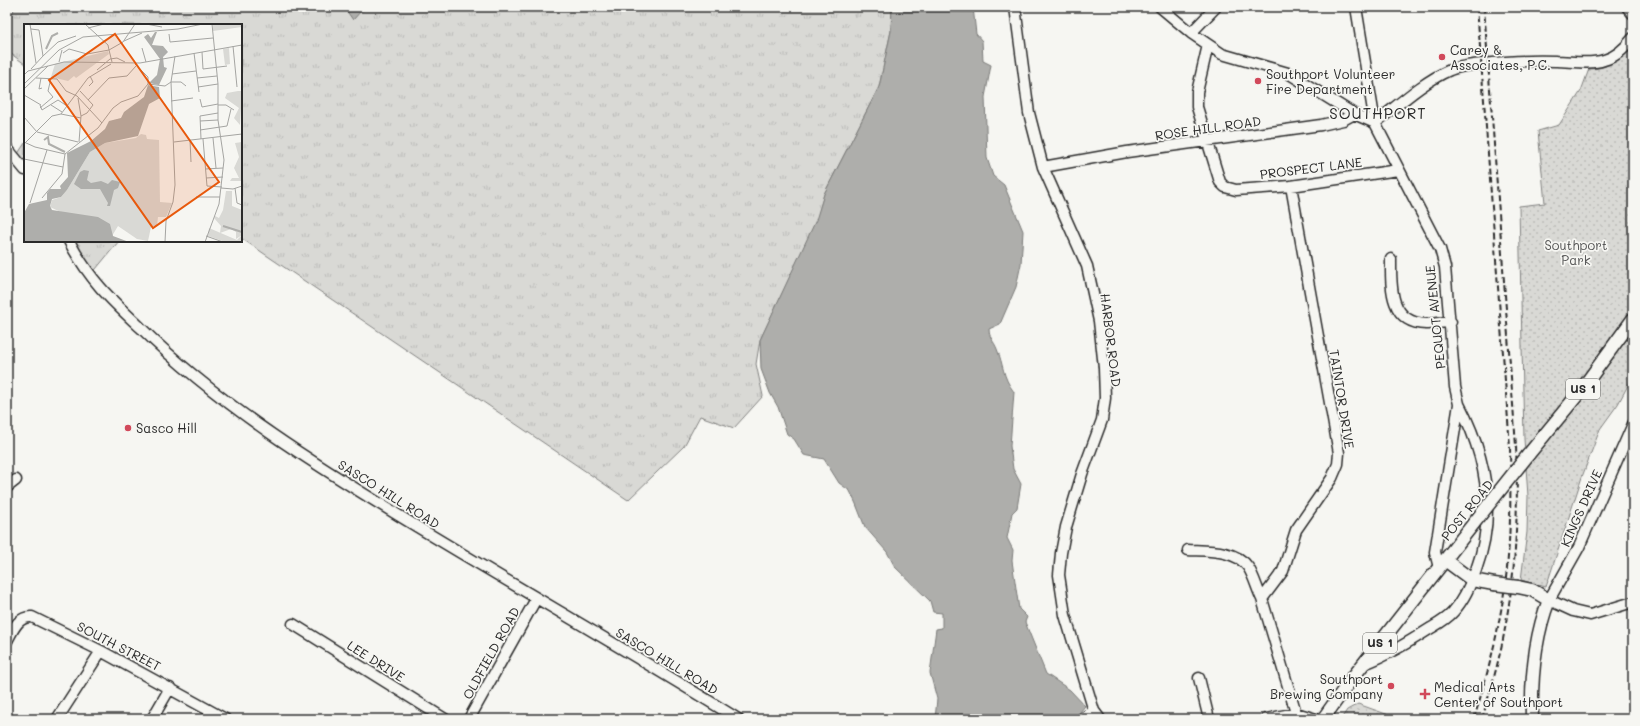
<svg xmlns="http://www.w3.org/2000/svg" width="1640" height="726" viewBox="0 0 1640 726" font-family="Mali,sans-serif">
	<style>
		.grass { fill: url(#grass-tufts); stroke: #828280 }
		.park { fill: url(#park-dots); stroke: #828280 }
		.water { fill: #aeaeab; stroke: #7a7a78 }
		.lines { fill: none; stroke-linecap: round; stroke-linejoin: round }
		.minor-casing { stroke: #2b2b2b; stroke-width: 13 }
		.major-casing { stroke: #2b2b2b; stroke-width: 15 }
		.minor { stroke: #f6f6f2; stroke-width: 10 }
		.major { stroke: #f6f6f2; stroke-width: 12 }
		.rail { stroke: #2b2b2b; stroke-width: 2; stroke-dasharray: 6 3; stroke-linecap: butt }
		.major-bridge-casing { stroke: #2b2b2b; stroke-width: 15; stroke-linecap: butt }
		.major-bridge { stroke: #f6f6f2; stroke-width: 12 }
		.poi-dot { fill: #d1495b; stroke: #f6f6f2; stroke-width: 1.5 }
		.labels { text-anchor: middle; stroke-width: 3.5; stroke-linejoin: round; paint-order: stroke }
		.shield { fill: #f6f6f2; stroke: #686867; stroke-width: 1 }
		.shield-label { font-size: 12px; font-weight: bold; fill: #2b2b2b }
		.poi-label { font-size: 13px; fill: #2b2b2b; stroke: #f6f6f2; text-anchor: start }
		.street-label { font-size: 13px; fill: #2b2b2b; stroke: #f6f6f2 }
		.park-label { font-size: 13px; fill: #565656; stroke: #f6f6f2 }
		.quarter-label { font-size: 15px; letter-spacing: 1px; fill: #2b2b2b; stroke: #f6f6f2 }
		.inset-river { fill: none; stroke: #aeaeab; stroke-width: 2 }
		.inset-road { fill: none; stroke: #a5a5a2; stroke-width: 1 }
		.view { fill: #e8590c; fill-opacity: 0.15; stroke: #e8590c; stroke-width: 2 }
		.inset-edge { fill: none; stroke: #2b2b2b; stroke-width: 2 }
	</style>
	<defs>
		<pattern id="grass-tufts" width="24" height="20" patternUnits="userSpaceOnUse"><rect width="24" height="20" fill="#d9d9d5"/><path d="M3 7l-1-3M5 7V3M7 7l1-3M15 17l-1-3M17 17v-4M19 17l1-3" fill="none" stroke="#babab7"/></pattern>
		<pattern id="park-dots" width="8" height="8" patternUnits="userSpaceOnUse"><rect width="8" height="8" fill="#d9d9d5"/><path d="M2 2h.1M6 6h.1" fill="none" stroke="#babab7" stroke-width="1.8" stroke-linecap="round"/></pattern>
	</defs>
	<rect width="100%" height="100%" fill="#f6f6f2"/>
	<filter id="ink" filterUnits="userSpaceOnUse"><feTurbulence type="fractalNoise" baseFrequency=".025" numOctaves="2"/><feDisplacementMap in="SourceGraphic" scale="8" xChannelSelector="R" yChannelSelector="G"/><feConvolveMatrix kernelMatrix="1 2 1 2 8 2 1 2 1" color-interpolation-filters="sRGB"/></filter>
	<g filter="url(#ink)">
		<path class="grass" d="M15,7h877l-1,24 -12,56 -55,107 -7,26 -57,120 -4,24 7,32 -29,32 -34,-12 -16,30 -56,54 -387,-262v-213h-216v39l-18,-13v-25z
			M25,143v22l-8,-10z
			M73,241h46l-28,34z"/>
		<path class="park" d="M1633,47v329l-15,28 -18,25 -18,48 -36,110 -25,-7 6,-48 1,-36 -4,-57 -5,-233 26,-3 -7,-72 21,-6 22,-34 8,-22c19,0 31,-10 44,-22z
			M1358,704l42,15h-59l6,-9z"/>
		<path class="water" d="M344,7h27l-10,4 -8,9z
			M892,7h81l3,27 6,7 1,20 8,4 -6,32 2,61 6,18 11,9 19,46 -2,33 -5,23 -16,37 -11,5c0,9 5,12 8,20 7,17 5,27 17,43l-4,54 3,23 8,15 -4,24 -5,5 -5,25 6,12 -1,11 7,48 8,8 -2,5 21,52 24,16 15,16 -11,13h-139l2,-20 -7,-26 6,-44 6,-1v-15l-9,-1 -3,-11 -35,-34 -8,-15 -22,-25 -9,-23 -6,-13 -11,-8 -15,-24 -20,-4 -10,-16 -7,-5 -9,-27 -8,-14 -9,-24 -1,-29 56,-120 8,-26 55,-107 12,-56z"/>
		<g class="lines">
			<g class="minor-casing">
				<path id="minor" d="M1015,7l14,106 14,54 44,99 12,55 5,47 1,30 -3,22 -20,54 -16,53 -5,26 -2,22 6,40 29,96 -12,8
					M1160,7l31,26 31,21 66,19 66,41
					M1356,7l19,116 65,126 5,18 10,120 4,17 -24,148 4,16
					M1627,7l6,7
					M1191,33l25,-26
					M1208,45l-11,47v15l23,75 5,5 11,3 55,-4 107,-16
					M7,148l18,22
					M1043,167l84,-15 194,-27 22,-5 11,-6 21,9c22,-17 49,-42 75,-53 22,-8 81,-10 106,-9 15,0 33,4 48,-1 12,-3 22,-13 29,-22
					M1291,186l48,267 -1,11 -6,14 -36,52 -13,41 -21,28 34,114
					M69,241c20,38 40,57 71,86 81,80 179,140 276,199 107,65 216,127 322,193
					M1391,259c0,27 -2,64 35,65 8,0 17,-2 25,-2
					M1633,424l-54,123 -30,53 24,11 17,4 43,-13
					M7,487l9,-7
					M1188,550c18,1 48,-1 60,17 6,9 9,22 14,32
					M293,624l152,95
					M7,641c6,-11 11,-25 25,-24l69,34 124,68
					M1364,664c24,-9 45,-22 67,-36 7,-4 16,-9 22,-16 11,-12 17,-26 23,-42 21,-57 11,-112 -17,-166
					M1199,678l10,41
					M1094,711l6,8
					M57,719l44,-68
					M152,719l18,-31
					M469,719l67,-120
					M1266,719l30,-6 20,6"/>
			</g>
			<g class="major-casing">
				<path id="major" d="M1528,455l51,-62 54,-74
					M1445,560l27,20 22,4
					M1518,587l14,3 17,10c-15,38 -18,79 -17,119
					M1323,719l27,-38 124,-158"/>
			</g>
			<use href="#minor" class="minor"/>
			<use href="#major" class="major"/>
			<path class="rail" d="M1474,719c10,-34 20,-68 26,-103 11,-55 11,-113 10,-169l-33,-440
				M1482,719c10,-34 20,-68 25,-103 10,-56 11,-113 9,-170l-32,-439"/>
			<g class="major-bridge-casing">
				<path id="major-bridge" d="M1474,523l54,-68
					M1494,584l24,3"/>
			</g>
			<use href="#major-bridge" class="major-bridge"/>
		</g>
	</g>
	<g class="poi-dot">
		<circle cx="1442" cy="57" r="4"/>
		<circle cx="1258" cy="81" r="4"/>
		<circle cx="128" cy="428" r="4"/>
		<circle cx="1391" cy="686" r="4"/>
		<path d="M1423 688h4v4h4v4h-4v4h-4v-4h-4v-4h4z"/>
	</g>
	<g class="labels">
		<g class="shield">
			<rect x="1566" y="379" width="34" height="20" rx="3"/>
			<rect x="1363" y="633" width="34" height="20" rx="3"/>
		</g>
		<g class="shield-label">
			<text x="1583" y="393">US 1</text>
			<text x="1380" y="647">US 1</text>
		</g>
		<g class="poi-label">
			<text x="1450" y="55">Carey &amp;<tspan x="1450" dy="15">Associates, P.C.</tspan></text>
			<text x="1266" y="79">Southport Volunteer<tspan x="1266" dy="15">Fire Department</tspan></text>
			<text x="136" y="433">Sasco Hill</text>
			<text x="1383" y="684" text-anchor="end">Southport<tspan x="1383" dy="15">Brewing Company</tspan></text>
			<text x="1434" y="692">Medical Arts<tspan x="1434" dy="15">Center of Southport</tspan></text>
		</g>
		<g class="street-label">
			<text transform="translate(1208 128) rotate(-8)" y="5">ROSE HILL ROAD</text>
			<text transform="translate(1311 168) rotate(-7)" y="5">PROSPECT LANE</text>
			<text transform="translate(1435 317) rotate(-96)" y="5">PEQUOT AVENUE</text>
			<text transform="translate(1111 340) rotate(83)" y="5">HARBOR ROAD</text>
			<text transform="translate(1342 399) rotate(81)" y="5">TAINTOR DRIVE</text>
			<text transform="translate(389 494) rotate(32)" y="5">SASCO HILL ROAD</text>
			<text transform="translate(1581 508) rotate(-66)" y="5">KINGS DRIVE</text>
			<text transform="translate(1467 510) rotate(-51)" y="5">POST ROAD</text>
			<text transform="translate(119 646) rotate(27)" y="5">SOUTH STREET</text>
			<text transform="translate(491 653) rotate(-61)" y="5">OLDFIELD ROAD</text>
			<text transform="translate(376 661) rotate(32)" y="5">LEE DRIVE</text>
			<text transform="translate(667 661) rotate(31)" y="5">SASCO HILL ROAD</text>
		</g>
		<g class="park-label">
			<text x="1576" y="250">Southport<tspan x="1576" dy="15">Park</tspan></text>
		</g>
		<g class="quarter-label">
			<text x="1378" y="119">SOUTHPORT</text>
		</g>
	</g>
	<g transform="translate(24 24)">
		<rect width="218" height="218" fill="#f6f6f2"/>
		<path d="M117,110l5,1 1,4 12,1 1,62 12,1 -6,14h-8l-1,9 -6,1 -3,14 -11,-2 -19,-13 -6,10 -62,-29 2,-7 9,-3 6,-7 23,-38 15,-9 31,-5z" fill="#d9d9d5"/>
		<path d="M214,67h4l-2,34 -6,-7 5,-10 -14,-10 2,-5zM218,118v39h-12l2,-3h7l-5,-10 5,-11 -4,-14zM202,167h6v15l10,4v25l-6,4v-7l-5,-3 -11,4 1,-7 -7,-8 1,-2 4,2 4,-8z" fill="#d9d9d5"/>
		<path d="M189,0h29v3l-29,4zM205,24l1,16 -5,1 -2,-16z" fill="#d9d9d5"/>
		<path d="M84,27l1,3 -33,24 -2,-2 -6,5 -17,-4 4,-13zM185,204l28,12 5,-5v7h-17l-17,-6z" fill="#d9d9d5"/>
		<path d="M131,8h2l-5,13 11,1 5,6 -5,5 1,10 3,1 -8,17 -10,-2 8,-8 3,-16 -16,-22 4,-3 3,4zM124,61l11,2 1,11 -11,6 -11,32 -33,7 -15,9 -23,38 -6,7 -9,2 -2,7 2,4 46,7 12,7 3,12 16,6h-105v-29l5,-9 18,-4v-7l3,-4h11l-1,-3 8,-9 -1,-24 24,-12 14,-12 4,-8 12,-3 3,-6 20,-15zM60,146l5,1 -2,9 4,3 10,-2 7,3 4,-4 8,2 -2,6 -4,2 -4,16h-3l1,-3 -8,-14h-19l-7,-5 6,-12z" fill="#aeaeab"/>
		<path class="inset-river" d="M22,25l6,-13 6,-3M20,116l4,-3 1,7 16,8M199,202l19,6"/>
		<path class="inset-road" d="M6,0l6,39M83,0h14M122,0l16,3M64,4l16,-4M7,5l8,1 4,26M145,10l1,8 43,-4M100,17l18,-8M209,22l4,41M118,24l4,14M178,28l1,17 24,-3M39,29l6,-4 18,5 22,-4 -1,-5 -23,-21M170,29l5,39M19,32l15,-14 18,-6M35,38l3,-12M88,38l-3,-12 14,-8 12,-18M111,40l13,13v7M7,45l12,-13M73,46l13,-11 7,-1 8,4M148,50l24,-3M0,51l4,-4 36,-9 76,1 102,-18M12,54l21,1 9,12 11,5 25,27M17,54l-2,11 3,-1M173,54l20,-2M147,58h10l5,4M0,60l35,-34 24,-13 95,-8 25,-5M65,62l4,-4 -3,-6M174,63l20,-3M0,65l24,-23M56,67l13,14 -6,8 -6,3M0,71l17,10M54,74l3,18 -2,26M176,75l2,8 16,-3M64,76l21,-22 18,-2 9,-10M147,77l22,-3M16,81l2,5 16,-10 9,6M27,81l11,7M194,81h8l8,5M16,84l13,-11 -5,-6 3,-13M37,90l20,4M0,93l13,15 41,10M176,97l18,-1M176,106l27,-4 4,-17M189,114l3,30M177,115l-1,-23 18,-3M179,115l4,47 15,1M166,116l1,22M0,118l11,5 30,7M150,118l68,-8M0,120l28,-28 9,-2 27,-36 23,-14M0,135l39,8M181,145l18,-1M182,154l17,-1M197,164l12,1 9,-3M211,164l2,15 5,2M172,173h24M18,174l20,-24 3,-20 33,-26 15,-20 8,-6 17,-6 10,-12 17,2 6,-4M6,179l17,-53M182,212l17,6M141,218l1,-21 7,-19 2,-17 -4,-103 4,-26M181,218l14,-38 5,-44 -6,-40v-36l-6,-60"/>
		<path class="view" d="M91,10l104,148 -66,46 -104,-148z"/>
		<rect width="218" height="218" class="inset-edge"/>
	</g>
	<rect width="1640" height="726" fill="none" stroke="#f6f6f2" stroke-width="24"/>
	<rect x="12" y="12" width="1616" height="702" fill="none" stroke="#2b2b2b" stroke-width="1.5" filter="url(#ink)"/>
</svg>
